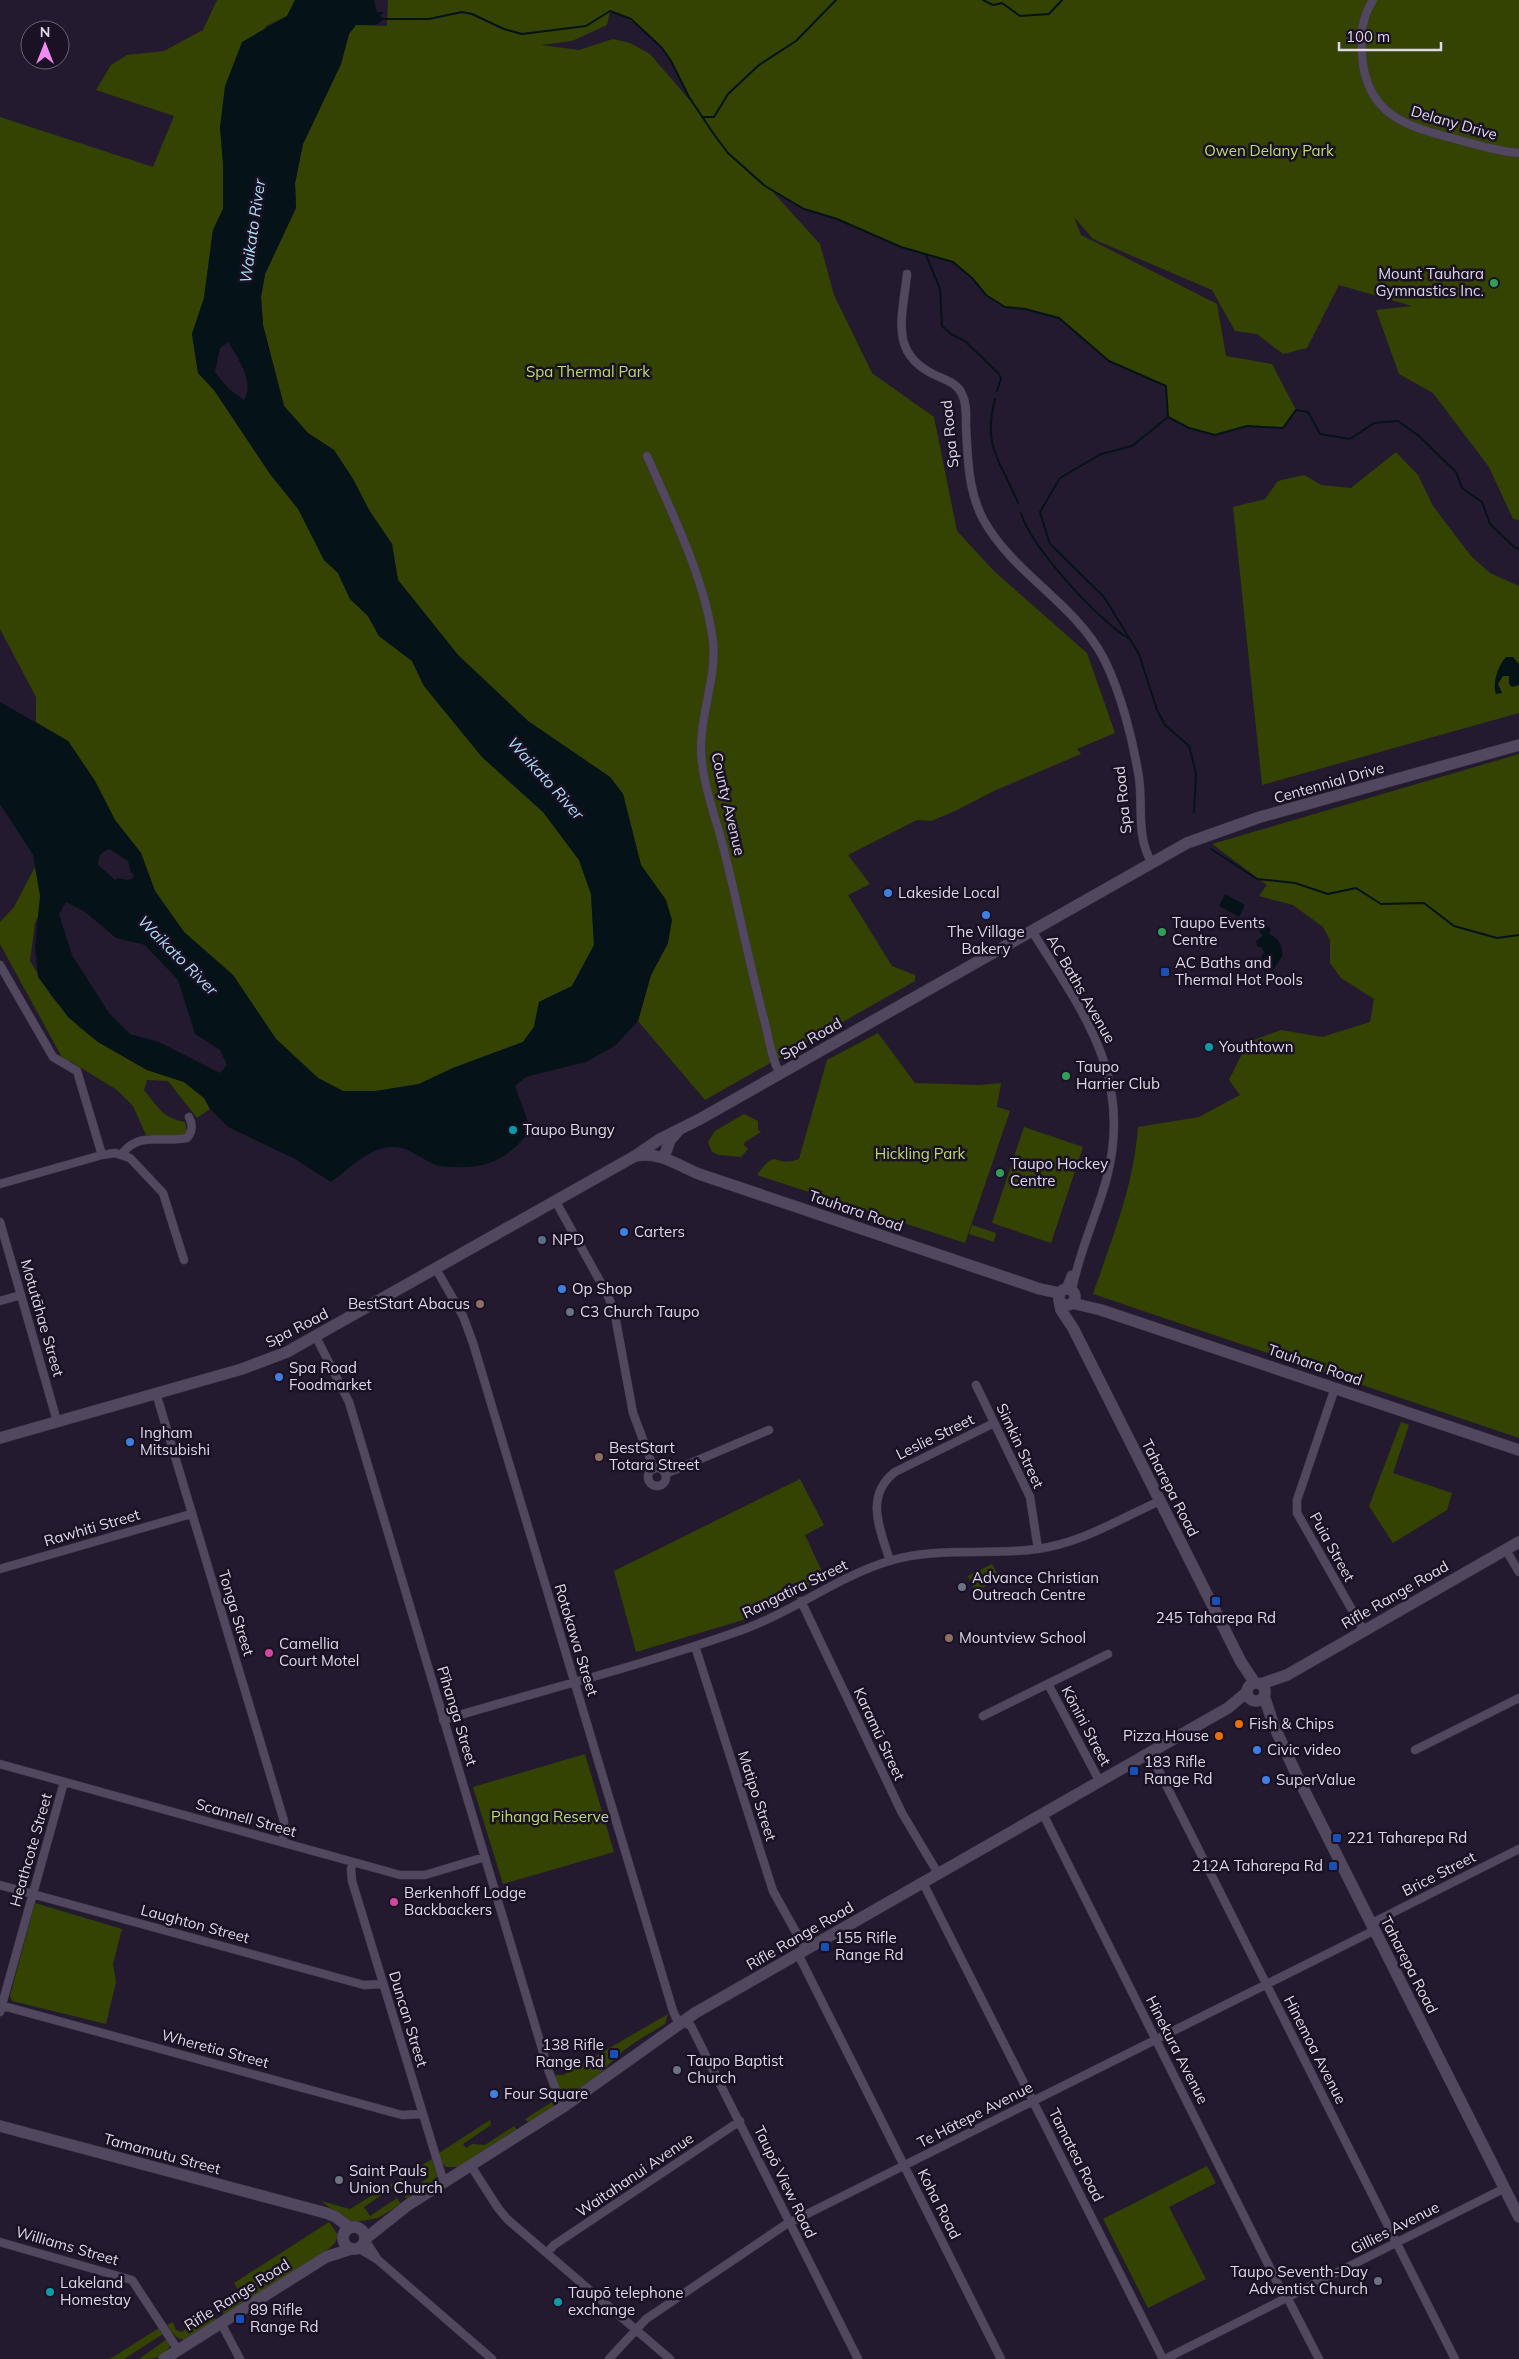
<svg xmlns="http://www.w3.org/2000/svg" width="1519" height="2359" viewBox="0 0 1519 2359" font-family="Mulish,sans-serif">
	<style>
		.green { fill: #344302; fill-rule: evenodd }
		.water { fill: #051319; fill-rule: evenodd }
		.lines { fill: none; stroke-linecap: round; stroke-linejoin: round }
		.stream { stroke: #051319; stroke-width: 2 }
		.street-casing { stroke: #3f3849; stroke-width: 9 }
		.secondary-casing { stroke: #3f3849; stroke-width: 12 }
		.street { stroke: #51475f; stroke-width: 8 }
		.secondary { stroke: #51475f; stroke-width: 11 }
		.leisure-dot { fill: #2e9e5b; stroke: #1a1125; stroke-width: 2 }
		.shop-dot { fill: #3f7fe0; stroke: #1a1125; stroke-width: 2 }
		.transit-dot { fill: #1a4fb4; stroke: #1a1125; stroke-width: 2 }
		.culture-dot { fill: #0f9aa8; stroke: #1a1125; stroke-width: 2 }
		.service-dot { fill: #5c6f8a; stroke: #1a1125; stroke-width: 2 }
		.education-dot { fill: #8d6e63; stroke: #1a1125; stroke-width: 2 }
		.worship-dot { fill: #6b7280; stroke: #1a1125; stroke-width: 2 }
		.hotel-dot { fill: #d1479c; stroke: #1a1125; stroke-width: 2 }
		.food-dot { fill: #e8710a; stroke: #1a1125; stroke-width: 2 }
		.labels { text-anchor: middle; stroke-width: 5; stroke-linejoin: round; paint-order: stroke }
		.street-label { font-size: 15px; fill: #ded8e6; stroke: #1a1125 }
		.park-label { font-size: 15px; fill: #bcde65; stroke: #1a1125 }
		.poi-label { font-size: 15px; fill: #ded8e6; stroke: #1a1125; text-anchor: start }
		.water-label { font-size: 16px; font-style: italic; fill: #aaddf3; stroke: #1a1125 }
	</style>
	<rect width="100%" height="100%" fill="#241a2f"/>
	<path class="green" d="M217,0h78l-8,16 -21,10 -46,101 3,36v46l-10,21 -9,68 -12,36 6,39 16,17 56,84 29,35 25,51 14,13 12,26 18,17 11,20 33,25 12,25 58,71 61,55 36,48 12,34 3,51 -22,41 -33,16 -5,25 -11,15 -70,26 -34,16 -43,7h-33l-25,-13 -42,-39 -43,-64 -49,-43 -29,-41 -14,-38 -26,-33 -20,-39 -27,-40 -32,-19v-25l-36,-68v-512l153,50 21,-51 -78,-26 15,-25 16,-10 37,-4 39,-21z
		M388,0h1131v520l-6,-1 -24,-52 -56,-74 -34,-19 -23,-64 36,-4 -73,-21 -32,63 -24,6 -26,-20 -22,-3 -23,-41 -119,-51 -19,-22 7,18 136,69 9,52 46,8 24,46 -13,18 -36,-2 -32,9 -26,-7 -21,-11 -2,-31 -57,-25 -50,-43 -34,-9 -20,-2 -19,-12 -14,-17 -19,-16 -52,-15 -64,-28 -33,-10 -33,-19 49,54 14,51 38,78 62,44 23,114 37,40 93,82 28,80 -38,16 4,5 -85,36 -41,21 -24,10 -14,-1 -69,35 22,29 -22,11 44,71 23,9v6l-210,119 -67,-79 13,-46 17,-32 -2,-43 -25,-35 -18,-71 -13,-17 -82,-56 -70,-66 -60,-75 -6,-36 -23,-34 -16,-31 -19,-29 -26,-17 -24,-27 -21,-81 -2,-28 4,-23 31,-66 -1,-25 8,-39 38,-80 8,-30 7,-9 31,1zM610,11c25,9 49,28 62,51 7,14 12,28 21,42l-43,-50 -20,-11 -17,-4 -34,11 -38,-5 31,-4 35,-16z
		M1396,452l22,23 15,31 38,50 19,17 29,13v127l-257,72 -29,-278 32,-8 13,-18 26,-6 17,10 30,3z
		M1519,754v684l-426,-144c19,-55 41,-109 45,-167l61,-10 41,-22 -11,-15 19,-38 33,-12 41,7 48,-15 4,-23 -33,-21 -11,-15v-23l-7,-13 -30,-22 -34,-9 8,-11 -55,-41z
		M35,867l8,39 -8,17 -5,38 22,36 26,29 20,16 49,28 37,12 20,16 6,11 -13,9 -29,-37 -21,-1 -3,10c13,16 20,29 41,32l2,9 -4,4h-37l-13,-29 -16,-16 -47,-29h-6l-64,-117v-22l14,-15z
		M878,1033l37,50 64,2 22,-2 -4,24 13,4 -45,132 -208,-68c22,-30 15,-6 42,-16l28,-99z
		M744,1114l14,7v9l3,2 -16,10 -1,3 4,4 -7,8 -22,-2 -7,-3 -4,-10 7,-11z
		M1024,1127l59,20 -32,96 -59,-20z
		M972,1225l24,8 -2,9 -25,-8z
		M1401,1422l8,3 -16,48 59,20 -5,17 -54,33 -24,-37z
		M800,1479l24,46 -19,10 20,43 -82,42 -107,32 -22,-81z
		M992,1564l8,15 -25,12 -7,-15z
		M585,1754l29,98 -111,32 -30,-97z
		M35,1903l87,26 -9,35 3,18 -10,42 -94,-23 -2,-5z
		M668,2014l-3,10c-14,9 -30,17 -43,28 -15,12 -41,48 -62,40l-5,-17h8z
		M555,2100l-3,9 -23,14 -4,-4z
		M490,2120l1,5 -28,19 3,4 6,-4 13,1 29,-19 3,4 -57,37h-14l-4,-4 -3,-10z
		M432,2159l5,17 -3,7 -27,16 -4,-5 26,-17 -6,-10 -59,40 6,9 27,-18 4,6 -23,14 -28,5 -29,-22 29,8z
		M1207,2166l9,17 -47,24 37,72 -58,29 -45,-89z
		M329,2222l9,13 -3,8 -11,10 -101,64 1,-12 17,-10 -7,-12z
		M212,2317l5,2c-21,15 -33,35 -50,6l6,-3 3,8 5,2 23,-14z
		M159,2328l4,6 -39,25h-14z
		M167,2339l3,7c-8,13 -17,13 -31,13z"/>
	<path class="water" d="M295,0h79l3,12h7l-4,4 4,3 -8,6h-20l-7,9 -8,30 -38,80 -8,39 1,25 -31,66 -4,23 2,28 21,81 24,27 26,17 19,29 16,31 23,34 6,36 60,75 70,66 82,56 13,17 18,71 25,35 6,20 -4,23 -17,32 -13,46 -22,24 -30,17 -60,15 -11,9 16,44c-21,26 -41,39 -76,37 -6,0 -13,0 -19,-2 -13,-5 -28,-18 -42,-18 -26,0 -44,22 -63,35l-36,-23 -67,-32 -18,-18 -6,-11 -20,-16 -37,-12 -49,-28 -30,-25 -30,-40 -3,-31 5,-50 -7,-41 -33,-51v-102l68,39 27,40 20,39 26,33 14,38 29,41 49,43 43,64 42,39 25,13h33l43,-7 34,-16 70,-26 11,-15 5,-25 33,-16 22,-41 -3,-51 -12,-34 -36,-48 -61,-55 -58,-71 -12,-25 -33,-25 -11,-20 -18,-17 -12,-26 -14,-13 -26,-51 -28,-35 -56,-84 -16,-17 -6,-39 12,-36 9,-68 10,-21v-46l-3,-36 5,-41 17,-44 45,-26zM228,342c10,17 27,39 16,58l-15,-11 -14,-17 5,-24zM109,849l19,12 3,12 3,2 -1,3 -5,2 -10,-2 -3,2 -17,-15c0,-9 3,-13 11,-16zM66,902l19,10 31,26 29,7 33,35 17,54 25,16 7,15 -7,8 -61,-31 -29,-8 -21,-21 -37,-58 -13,-41z
		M1506,657h7l6,7v21l-7,2 -3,-3v-8h-6l-5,8 4,9 -6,1c-4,-10 2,-29 10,-37z
		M1225,894l20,11 -6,12 -20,-11z
		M1265,925l6,4 -2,5c11,5 12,10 14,21l-10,15 -9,1 -3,-14 3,-4 -2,-5 -5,-2 -1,-5 7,-5 -4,-5z"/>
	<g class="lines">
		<path class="stream" d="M983,0l10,5 9,-2 18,13 29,-2 13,-14
			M383,19h46l33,-7 10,2 32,15 18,5 64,-8 24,-15 21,8 31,29 9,13 18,36 24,36 15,20 37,33 39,23 33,10 64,28 52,15 19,16 14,17 19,12 20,2 34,9 50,43 57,25 2,31
			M702,117h12l14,-23 31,-29 37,-24 40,-41
			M926,255l14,34 2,37 9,8 14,7 34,33 2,5 -4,12
			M995,399c-13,49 6,62 23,104
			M1168,417l-36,29 -31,8 -41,24 -20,34 10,32 54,53 35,57 18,56 8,15 24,21 7,27 -2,39
			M1168,417l21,11 26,7 32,-9 36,2 13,-18 12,2 12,22 30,5 24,-16 24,-2 21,15 37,36 6,16 20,14 8,22 24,23 5,2
			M1021,513c10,34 76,106 107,125
			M1211,849l46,30 38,4 33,11 28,-6 25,16 43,-1 30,23 43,12 22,-3"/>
		<g class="street-casing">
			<path id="street" d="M1373,0c-12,19 -12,34 -11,55 4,61 46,72 97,85 19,5 40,12 60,13
				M907,274c-4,42 -19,79 28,101 11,5 22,8 27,19 5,10 4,22 4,33 2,33 2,63 17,92 30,55 92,84 121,140 17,34 29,81 35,119 4,28 -3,60 13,85
				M647,456c25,57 58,123 66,185 4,36 -13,73 -12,109 1,35 16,70 24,104 14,56 25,113 40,169 4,16 7,38 15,51
				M1032,931c51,81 101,145 75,246 -10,38 -28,74 -35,113
				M0,965l53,92 24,14 25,84
				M122,1154c17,-23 40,-11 65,-16 6,-7 6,-13 2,-21
				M0,1184l102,-29 13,-2 15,5 33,35 21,67
				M556,1202l50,90 8,18 19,103 21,56
				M0,1222l57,199
				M436,1269l27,47 10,27 200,668 3,7 15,8 167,333
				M1066,1288l5,-13
				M0,1301l21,-6
				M316,1337l33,65 200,670 14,35
				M976,1385l54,112 8,52
				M1335,1388l-38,112v13l67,118
				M156,1393l128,428 -1,21
				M648 1477a9 9 0 1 1 18 0a9 9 0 1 1-18 0Z
				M665,1474l104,-44
				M1506,1550l13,22
				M890,1561c-10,-32 -26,-65 5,-89l99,-49
				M0,1569l191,-55
				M801,1601l101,212 37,62
				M695,1646l78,245 33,59
				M1048,1684l52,98
				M983,1716l125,-62
				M443,1720c100,-30 201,-55 299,-90 51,-18 95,-53 147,-69 48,-15 99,-5 148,-12 45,-6 82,-30 123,-48
				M1415,1750l104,-52
				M1150,1753l305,606
				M0,1764l400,111h25l60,-18
				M1043,1814l242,484
				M353,1862l-2,7 1,12 92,302
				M923,1883l240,476
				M0,1885l364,100 19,-1
				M1372,1923l147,-74
				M798,1954l203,405
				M0,2005l402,110 21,-1
				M0,2012l64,-230
				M471,2166l27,42 9,11 163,140
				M365,2240l13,20
				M0,2242l132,38 46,70
				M358,2248l20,12 114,99
				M547,2253l7,-8 186,-124
				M1287,2297l32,62
				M221,2323l19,36
				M609,2359l37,-40 139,-94 590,-295
				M1165,2359l340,-171"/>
		</g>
		<g class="secondary-casing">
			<path id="secondary" d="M635,1156c25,-5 42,9 64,18l341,115 19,4
				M664,1157l6,-17 8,-9
				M1059 1297a8 8 0 1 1 16 0a8 8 0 1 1-16 0Z
				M1059,1300l2,10 12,18 168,334 14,21
				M1072,1303l29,7 418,140
				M0,1438l242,-69 45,-17 348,-196 25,-17 40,-20 487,-276 73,-26 259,-72
				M1247 1692a9 9 0 1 1 18 0a9 9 0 1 1-18 0Z
				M1261,1684l26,-9 232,-133
				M1264,1696l10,30 26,56 219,435
				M0,2126l326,87 10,4 14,11
				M343 2238a11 11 0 1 1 22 0a11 11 0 1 1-22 0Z
				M365,2239l43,-34 155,-98 132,-94 510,-292 23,-13 19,-16
				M164,2359l162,-102 25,-8"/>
		</g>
		<use href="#street" class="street"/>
		<use href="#secondary" class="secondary"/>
	</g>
	<g class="leisure-dot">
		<circle cx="1494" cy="283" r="5"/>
		<circle cx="1162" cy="932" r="5"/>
		<circle cx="1066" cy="1076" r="5"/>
		<circle cx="1000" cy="1173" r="5"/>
	</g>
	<g class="shop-dot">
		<circle cx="888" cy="893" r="5"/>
		<circle cx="986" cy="915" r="5"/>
		<circle cx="624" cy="1232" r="5"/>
		<circle cx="562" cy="1289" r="5"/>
		<circle cx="279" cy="1377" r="5"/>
		<circle cx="130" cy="1442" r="5"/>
		<circle cx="1257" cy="1750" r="5"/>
		<circle cx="1266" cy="1780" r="5"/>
		<circle cx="494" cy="2094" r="5"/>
	</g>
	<g class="transit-dot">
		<rect x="1160" y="967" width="10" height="10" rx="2.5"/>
		<rect x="1211" y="1596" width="10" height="10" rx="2.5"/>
		<rect x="1129" y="1766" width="10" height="10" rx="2.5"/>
		<rect x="1332" y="1833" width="10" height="10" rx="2.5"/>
		<rect x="1328" y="1861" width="10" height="10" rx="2.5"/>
		<rect x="820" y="1942" width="10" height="10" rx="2.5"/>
		<rect x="609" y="2049" width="10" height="10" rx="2.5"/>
		<rect x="235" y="2314" width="10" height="10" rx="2.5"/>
	</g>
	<g class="culture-dot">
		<circle cx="1209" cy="1047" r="5"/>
		<circle cx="513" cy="1130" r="5"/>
		<circle cx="50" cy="2292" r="5"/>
		<circle cx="558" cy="2302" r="5"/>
	</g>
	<circle class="service-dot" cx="542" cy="1240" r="5"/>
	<g class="education-dot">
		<circle cx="480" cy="1304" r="5"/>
		<circle cx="599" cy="1457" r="5"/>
		<circle cx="949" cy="1638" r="5"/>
	</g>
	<g class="worship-dot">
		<circle cx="570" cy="1312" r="5"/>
		<circle cx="962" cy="1587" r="5"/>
		<circle cx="677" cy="2070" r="5"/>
		<circle cx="339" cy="2180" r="5"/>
		<circle cx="1378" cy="2281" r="5"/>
	</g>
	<g class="hotel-dot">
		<circle cx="269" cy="1653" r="5"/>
		<circle cx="394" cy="1902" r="5"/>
	</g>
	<g class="food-dot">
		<circle cx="1239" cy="1724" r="5"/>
		<circle cx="1219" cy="1736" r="5"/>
	</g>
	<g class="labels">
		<g class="street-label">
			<text transform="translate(1454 123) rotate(16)" y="5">Delany Drive</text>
			<text transform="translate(950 434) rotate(-96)" y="5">Spa Road</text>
			<text transform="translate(1329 783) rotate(-16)" y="5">Centennial Drive</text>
			<text transform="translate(1123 800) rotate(-96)" y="5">Spa Road</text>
			<text transform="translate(728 804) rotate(77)" y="5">County Avenue</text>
			<text transform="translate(1081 989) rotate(60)" y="5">AC Baths Avenue</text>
			<text transform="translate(811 1039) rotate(-30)" y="5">Spa Road</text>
			<text transform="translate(856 1211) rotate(19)" y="5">Tauhara Road</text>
			<text transform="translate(42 1318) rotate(74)" y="5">Motutāhae Street</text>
			<text transform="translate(297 1328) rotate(-27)" y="5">Spa Road</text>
			<text transform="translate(1315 1365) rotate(19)" y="5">Tauhara Road</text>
			<text transform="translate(935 1437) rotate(-26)" y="5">Leslie Street</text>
			<text transform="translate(1020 1446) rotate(65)" y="5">Simkin Street</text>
			<text transform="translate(1170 1488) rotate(63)" y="5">Taharepa Road</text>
			<text transform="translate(92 1528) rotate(-16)" y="5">Rawhiti Street</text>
			<text transform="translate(1332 1547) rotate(61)" y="5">Puia Street</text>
			<text transform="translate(795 1589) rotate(-26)" y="5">Rangatira Street</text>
			<text transform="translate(1395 1595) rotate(-30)" y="5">Rifle Range Road</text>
			<text transform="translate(236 1613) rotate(73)" y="5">Tonga Street</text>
			<text transform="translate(576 1640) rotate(73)" y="5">Rotokawa Street</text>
			<text transform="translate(457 1716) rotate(73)" y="5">Pīhanga Street</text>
			<text transform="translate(1086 1726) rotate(62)" y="5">Kōnini Street</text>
			<text transform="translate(879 1734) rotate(65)" y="5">Karamū Street</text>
			<text transform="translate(757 1796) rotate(72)" y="5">Matipo Street</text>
			<text transform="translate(246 1818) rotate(16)" y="5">Scannell Street</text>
			<text transform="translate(31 1850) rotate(-74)" y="5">Heathcote Street</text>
			<text transform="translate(1439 1874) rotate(-27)" y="5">Brice Street</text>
			<text transform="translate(195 1924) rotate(15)" y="5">Laughton Street</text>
			<text transform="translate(800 1936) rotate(-30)" y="5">Rifle Range Road</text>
			<text transform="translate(1409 1965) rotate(63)" y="5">Taharepa Road</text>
			<text transform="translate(408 2019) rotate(73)" y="5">Duncan Street</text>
			<text transform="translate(215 2049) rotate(15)" y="5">Wheretia Street</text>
			<text transform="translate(1177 2050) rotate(63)" y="5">Hinekura Avenue</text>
			<text transform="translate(1315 2050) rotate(63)" y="5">Hinemoa Avenue</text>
			<text transform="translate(975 2115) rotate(-27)" y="5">Te Hātepe Avenue</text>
			<text transform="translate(162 2154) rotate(15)" y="5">Tamamutu Street</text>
			<text transform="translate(1076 2155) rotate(63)" y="5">Tamatea Road</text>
			<text transform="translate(635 2175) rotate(-34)" y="5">Waitahanui Avenue</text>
			<text transform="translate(785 2182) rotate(64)" y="5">Taupō View Road</text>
			<text transform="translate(939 2204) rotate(63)" y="5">Koha Road</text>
			<text transform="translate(1395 2228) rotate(-27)" y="5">Gillies Avenue</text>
			<text transform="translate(67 2246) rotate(16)" y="5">Williams Street</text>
			<text transform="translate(237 2295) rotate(-32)" y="5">Rifle Range Road</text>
		</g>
		<g class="park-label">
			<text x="1269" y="156">Owen Delany Park</text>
			<text x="588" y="377">Spa Thermal Park</text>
			<text x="920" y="1159">Hickling Park</text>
			<text x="550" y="1822">Pihanga Reserve</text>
		</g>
		<g class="poi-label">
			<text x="1484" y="279" text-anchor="end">Mount Tauhara<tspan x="1484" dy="17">Gymnastics Inc.</tspan></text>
			<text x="898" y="898">Lakeside Local</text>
			<text x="1172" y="928">Taupo Events<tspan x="1172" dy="17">Centre</tspan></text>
			<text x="986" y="937" text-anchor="middle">The Village<tspan x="986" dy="17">Bakery</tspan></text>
			<text x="1175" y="968">AC Baths and<tspan x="1175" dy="17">Thermal Hot Pools</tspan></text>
			<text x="1219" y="1052">Youthtown</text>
			<text x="1076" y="1072">Taupo<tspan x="1076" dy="17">Harrier Club</tspan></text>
			<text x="523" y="1135">Taupo Bungy</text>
			<text x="1010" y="1169">Taupo Hockey<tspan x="1010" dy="17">Centre</tspan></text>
			<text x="634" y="1237">Carters</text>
			<text x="552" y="1245">NPD</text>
			<text x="572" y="1294">Op Shop</text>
			<text x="470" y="1309" text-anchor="end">BestStart Abacus</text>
			<text x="580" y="1317">C3 Church Taupo</text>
			<text x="289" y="1373">Spa Road<tspan x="289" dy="17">Foodmarket</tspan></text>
			<text x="140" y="1438">Ingham<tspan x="140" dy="17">Mitsubishi</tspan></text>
			<text x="609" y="1453">BestStart<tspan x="609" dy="17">Totara Street</tspan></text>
			<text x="972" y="1583">Advance Christian<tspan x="972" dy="17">Outreach Centre</tspan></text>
			<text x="1216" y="1623" text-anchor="middle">245 Taharepa Rd</text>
			<text x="959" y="1643">Mountview School</text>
			<text x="279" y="1649">Camellia<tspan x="279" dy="17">Court Motel</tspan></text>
			<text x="1249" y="1729">Fish &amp; Chips</text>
			<text x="1209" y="1741" text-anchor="end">Pizza House</text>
			<text x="1267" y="1755">Civic video</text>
			<text x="1144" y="1767">183 Rifle<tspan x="1144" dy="17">Range Rd</tspan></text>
			<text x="1276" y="1785">SuperValue</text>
			<text x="1347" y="1843">221 Taharepa Rd</text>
			<text x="1323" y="1871" text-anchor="end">212A Taharepa Rd</text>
			<text x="404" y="1898">Berkenhoff Lodge<tspan x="404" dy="17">Backbackers</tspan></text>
			<text x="835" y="1943">155 Rifle<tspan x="835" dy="17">Range Rd</tspan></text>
			<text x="604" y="2050" text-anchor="end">138 Rifle<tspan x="604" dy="17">Range Rd</tspan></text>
			<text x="687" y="2066">Taupo Baptist<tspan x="687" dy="17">Church</tspan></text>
			<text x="504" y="2099">Four Square</text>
			<text x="349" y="2176">Saint Pauls<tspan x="349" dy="17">Union Church</tspan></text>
			<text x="1368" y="2277" text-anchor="end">Taupo Seventh-Day<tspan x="1368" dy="17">Adventist Church</tspan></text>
			<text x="60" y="2288">Lakeland<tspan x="60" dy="17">Homestay</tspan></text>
			<text x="568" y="2298">Taupō telephone<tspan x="568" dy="17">exchange</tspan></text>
			<text x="250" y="2315">89 Rifle<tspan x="250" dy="17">Range Rd</tspan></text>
		</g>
		<g class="water-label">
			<text transform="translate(252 231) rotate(-82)" y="6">Waikato River</text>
			<text transform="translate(546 778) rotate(48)" y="6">Waikato River</text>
			<text transform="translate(178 955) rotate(45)" y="6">Waikato River</text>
		</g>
	</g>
	<g transform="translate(45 45)"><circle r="24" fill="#1a1125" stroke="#686172"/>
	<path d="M0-4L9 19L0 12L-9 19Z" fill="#f28af2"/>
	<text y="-8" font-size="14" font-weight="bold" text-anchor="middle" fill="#ded8e6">N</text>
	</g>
	<path d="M1339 42v8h102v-8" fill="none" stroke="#ded8e6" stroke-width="2.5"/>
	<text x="1346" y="42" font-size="15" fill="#ded8e6" stroke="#1a1125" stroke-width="4" paint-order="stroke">100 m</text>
</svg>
